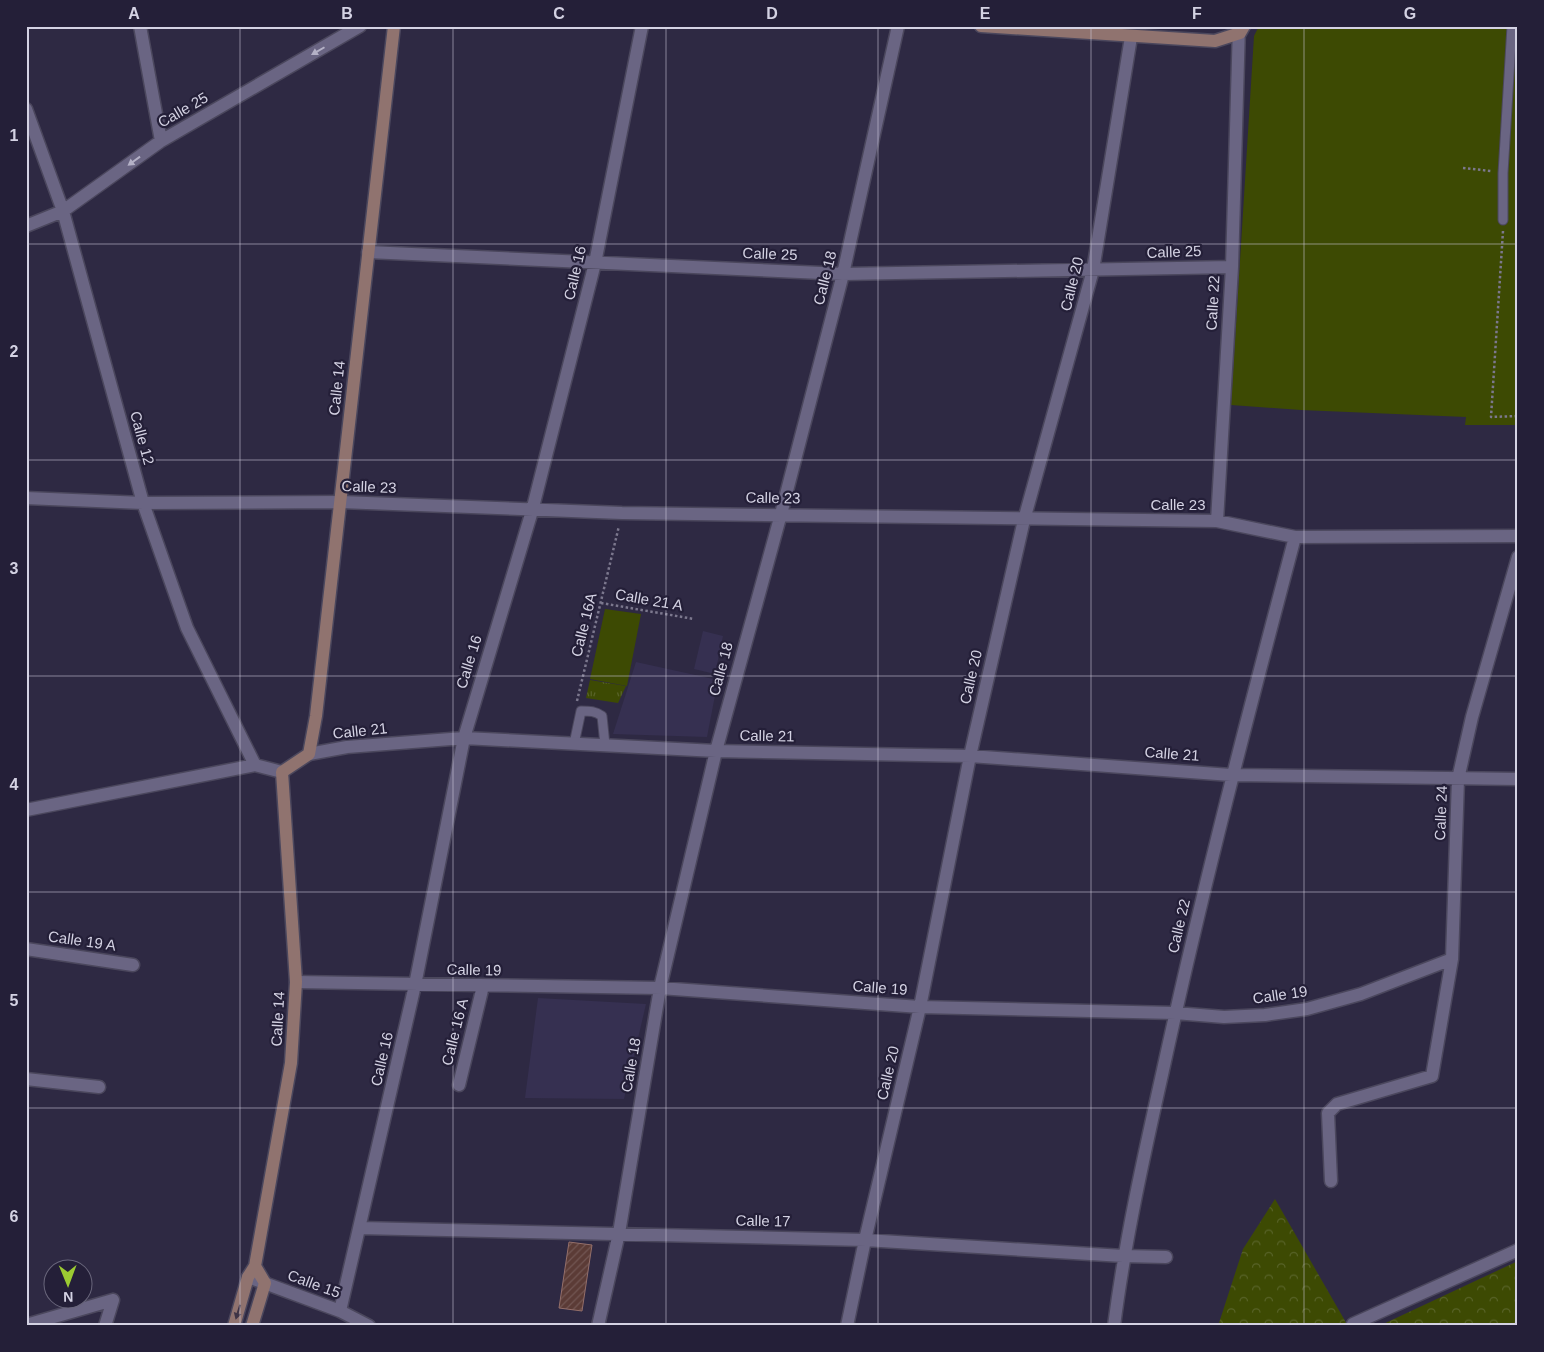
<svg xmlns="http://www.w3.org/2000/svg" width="1544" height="1352" viewBox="0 0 1544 1352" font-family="Helvetica,sans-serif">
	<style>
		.built { fill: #363051 }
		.grass { fill: url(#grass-tufts) }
		.forest { fill: url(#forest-crowns) }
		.pitch { fill: #3d4a03 }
		.building { fill: url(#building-hatch); stroke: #946f6a }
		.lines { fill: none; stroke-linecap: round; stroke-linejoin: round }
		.lane-casing { stroke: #4b475d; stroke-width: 11 }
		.street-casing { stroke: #4b475d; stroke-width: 15 }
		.secondary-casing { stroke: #4b475d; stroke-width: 15 }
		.path { stroke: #7c788e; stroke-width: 2.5; stroke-dasharray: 2.5 2.5; stroke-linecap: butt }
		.lane { stroke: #6a6583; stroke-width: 9 }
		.street { stroke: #6a6583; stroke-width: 12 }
		.secondary { stroke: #90736f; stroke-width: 12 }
		.oneway { fill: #b4b1c6 }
		.oneway2 { fill: #3f3446 }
		.grid { fill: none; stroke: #d4d2e3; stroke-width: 1; stroke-opacity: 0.55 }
		.labels { text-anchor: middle; stroke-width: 4.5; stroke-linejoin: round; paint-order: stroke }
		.street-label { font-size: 15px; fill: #d4d2e3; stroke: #241f38 }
		.neatline { fill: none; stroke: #d4d2e3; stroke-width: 2 }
		.grid-label { font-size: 16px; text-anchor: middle; font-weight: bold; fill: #d4d2e3 }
	</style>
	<defs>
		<pattern id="grass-tufts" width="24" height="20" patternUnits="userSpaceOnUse" patternTransform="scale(1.25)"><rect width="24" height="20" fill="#3d4a03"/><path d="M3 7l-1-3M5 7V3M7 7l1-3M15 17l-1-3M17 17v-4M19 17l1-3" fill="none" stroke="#586328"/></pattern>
		<pattern id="forest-crowns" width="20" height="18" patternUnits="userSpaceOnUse" patternTransform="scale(1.25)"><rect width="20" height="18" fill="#3d4a03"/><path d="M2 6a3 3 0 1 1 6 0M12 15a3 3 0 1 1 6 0" fill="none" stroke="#586328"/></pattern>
		<pattern id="building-hatch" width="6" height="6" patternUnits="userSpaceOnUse" patternTransform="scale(1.25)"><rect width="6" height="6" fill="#5b3b36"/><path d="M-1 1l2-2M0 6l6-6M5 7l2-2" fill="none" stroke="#725653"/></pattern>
	</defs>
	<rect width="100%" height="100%" fill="#2e2943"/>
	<path class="built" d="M703,631l20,5 -8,38 -21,-5z
		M636,662l82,18 -11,57 -94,-3z
		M538,998l108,6 -22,95 -99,-1z"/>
	<path class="grass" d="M590,680l36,6 -8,17 -32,-5z"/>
	<path class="forest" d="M1275,1199l73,127h-130l25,-77z
		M1518,1261v65h-139z"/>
	<path class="pitch" d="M1259,26h259v399h-53l1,-8 -165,-7 -70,-5 23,-369z
		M605,609l36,5 -14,72 -37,-7z"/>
	<path class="building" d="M569,1242l23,3 -10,66 -23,-3z"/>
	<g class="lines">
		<g class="lane-casing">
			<path id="lane" d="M1503,220v-47l9,-147
				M574,744l7,-33c9,0 14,0 21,5l3,29"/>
		</g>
		<g class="street-casing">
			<path id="street" d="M140,26l21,115
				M26,109l37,102 80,292 44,125 68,137
				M26,226l37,-15 98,-70 199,-115
				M368,252l475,22 389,-7
				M26,498l117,5 198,-1 281,11 595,8 78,16 223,-1
				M1217,521l15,-254 7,-241
				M309,754l38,-7 117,-9 252,13 254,5 261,19 287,4
				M26,810l229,-45 27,7
				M26,949l107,16
				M296,982l364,6 260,19 255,6 49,4 41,-2 42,-6 54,-15 91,-35
				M26,1079l73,8
				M459,1085l24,-99
				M1331,1181l-3,-68 9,-9 95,-28 20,-117 6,-180 14,-62 46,-160
				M360,1228l505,12 258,16 43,1
				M248,1277l92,34 29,15
				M340,1311l75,-326 49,-247 68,-227 63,-248 47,-237
				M1353,1324l165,-74
				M26,1325l87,-25
				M105,1326l8,-26
				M598,1326l21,-93 41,-245 56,-237 65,-237 62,-240 55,-248
				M847,1326l18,-86 55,-233 50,-251 54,-236 69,-250 38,-233
				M1114,1326c11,-86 30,-171 49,-256 39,-179 85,-356 132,-533"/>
		</g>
		<g class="secondary-casing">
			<path id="secondary" d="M981,26l234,15 25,-8 4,-7
				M234,1326l14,-49 7,-11 36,-203 5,-81 -14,-210 27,-18 7,-38 78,-690
				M252,1326l13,-43 -10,-17"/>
		</g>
		<path class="path" d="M1463,168l28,3
			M1503,231l-12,186 27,-1
			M601,603l93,16
			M577,701l42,-175"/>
		<use href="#lane" class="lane"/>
		<use href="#street" class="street"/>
		<use href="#secondary" class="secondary"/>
	</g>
	<defs><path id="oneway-solid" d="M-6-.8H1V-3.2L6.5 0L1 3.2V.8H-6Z" transform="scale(1.25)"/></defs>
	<g class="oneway">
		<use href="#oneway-solid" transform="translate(318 51) rotate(150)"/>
		<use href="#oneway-solid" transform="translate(134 161) rotate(144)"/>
	</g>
	<use class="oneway2" href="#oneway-solid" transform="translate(238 1312) rotate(107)"/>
	<path class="grid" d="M240,26v1300M453,26v1300M666,26v1300M878,26v1300M1091,26v1300M1304,26v1300M26,244h1492M26,460h1492M26,676h1492M26,892h1492M26,1108h1492"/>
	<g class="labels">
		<g class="street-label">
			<text transform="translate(183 110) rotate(-30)" y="5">Calle 25</text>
			<text transform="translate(1174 252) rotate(-2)" y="5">Calle 25</text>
			<text transform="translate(770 254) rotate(2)" y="5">Calle 25</text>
			<text transform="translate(575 273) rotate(-77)" y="5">Calle 16</text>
			<text transform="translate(825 278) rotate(-76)" y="5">Calle 18</text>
			<text transform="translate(1072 284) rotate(-76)" y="5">Calle 20</text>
			<text transform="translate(1213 303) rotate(-87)" y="5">Calle 22</text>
			<text transform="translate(337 388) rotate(-84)" y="5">Calle 14</text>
			<text transform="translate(142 438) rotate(75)" y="5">Calle 12</text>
			<text transform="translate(369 487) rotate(2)" y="5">Calle 23</text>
			<text transform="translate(773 498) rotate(1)" y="5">Calle 23</text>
			<text x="1178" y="510">Calle 23</text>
			<text transform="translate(649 600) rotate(10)" y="5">Calle 21 A</text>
			<text transform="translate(584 625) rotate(-76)" y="5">Calle 16A</text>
			<text transform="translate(469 662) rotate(-73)" y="5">Calle 16</text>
			<text transform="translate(721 669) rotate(-75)" y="5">Calle 18</text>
			<text transform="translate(971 677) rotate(-77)" y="5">Calle 20</text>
			<text transform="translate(360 731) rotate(-6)" y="5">Calle 21</text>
			<text transform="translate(767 736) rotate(1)" y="5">Calle 21</text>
			<text transform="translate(1172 754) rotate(4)" y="5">Calle 21</text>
			<text transform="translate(1441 813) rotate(-88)" y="5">Calle 24</text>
			<text transform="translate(1179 926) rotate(-77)" y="5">Calle 22</text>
			<text transform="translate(82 941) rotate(8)" y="5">Calle 19 A</text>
			<text transform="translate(474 970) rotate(1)" y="5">Calle 19</text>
			<text transform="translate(880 988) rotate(4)" y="5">Calle 19</text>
			<text transform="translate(1280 995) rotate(-8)" y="5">Calle 19</text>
			<text transform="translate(278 1019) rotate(-87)" y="5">Calle 14</text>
			<text transform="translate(455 1032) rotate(-76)" y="5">Calle 16 A</text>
			<text transform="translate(382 1059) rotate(-77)" y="5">Calle 16</text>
			<text transform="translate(631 1065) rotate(-80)" y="5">Calle 18</text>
			<text transform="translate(888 1073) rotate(-77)" y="5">Calle 20</text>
			<text transform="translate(763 1221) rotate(1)" y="5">Calle 17</text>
			<text transform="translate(314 1284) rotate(20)" y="5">Calle 15</text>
		</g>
	</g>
	<rect width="1544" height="1352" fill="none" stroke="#241f38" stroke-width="55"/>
	<g transform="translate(68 1284) rotate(179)"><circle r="24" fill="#241f38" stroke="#6a677c"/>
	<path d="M0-4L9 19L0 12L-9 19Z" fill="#9ccb32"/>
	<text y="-8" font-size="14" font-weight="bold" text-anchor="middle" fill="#d4d2e3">N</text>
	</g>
	<rect x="28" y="28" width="1488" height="1296" class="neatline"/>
	<g class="grid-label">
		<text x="134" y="19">A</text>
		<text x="347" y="19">B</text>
		<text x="559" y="19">C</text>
		<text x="772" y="19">D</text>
		<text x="985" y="19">E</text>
		<text x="1197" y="19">F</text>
		<text x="1410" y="19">G</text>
		<text x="14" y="141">1</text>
		<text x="14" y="357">2</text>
		<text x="14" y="574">3</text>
		<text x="14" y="790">4</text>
		<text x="14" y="1006">5</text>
		<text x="14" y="1222">6</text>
	</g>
</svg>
